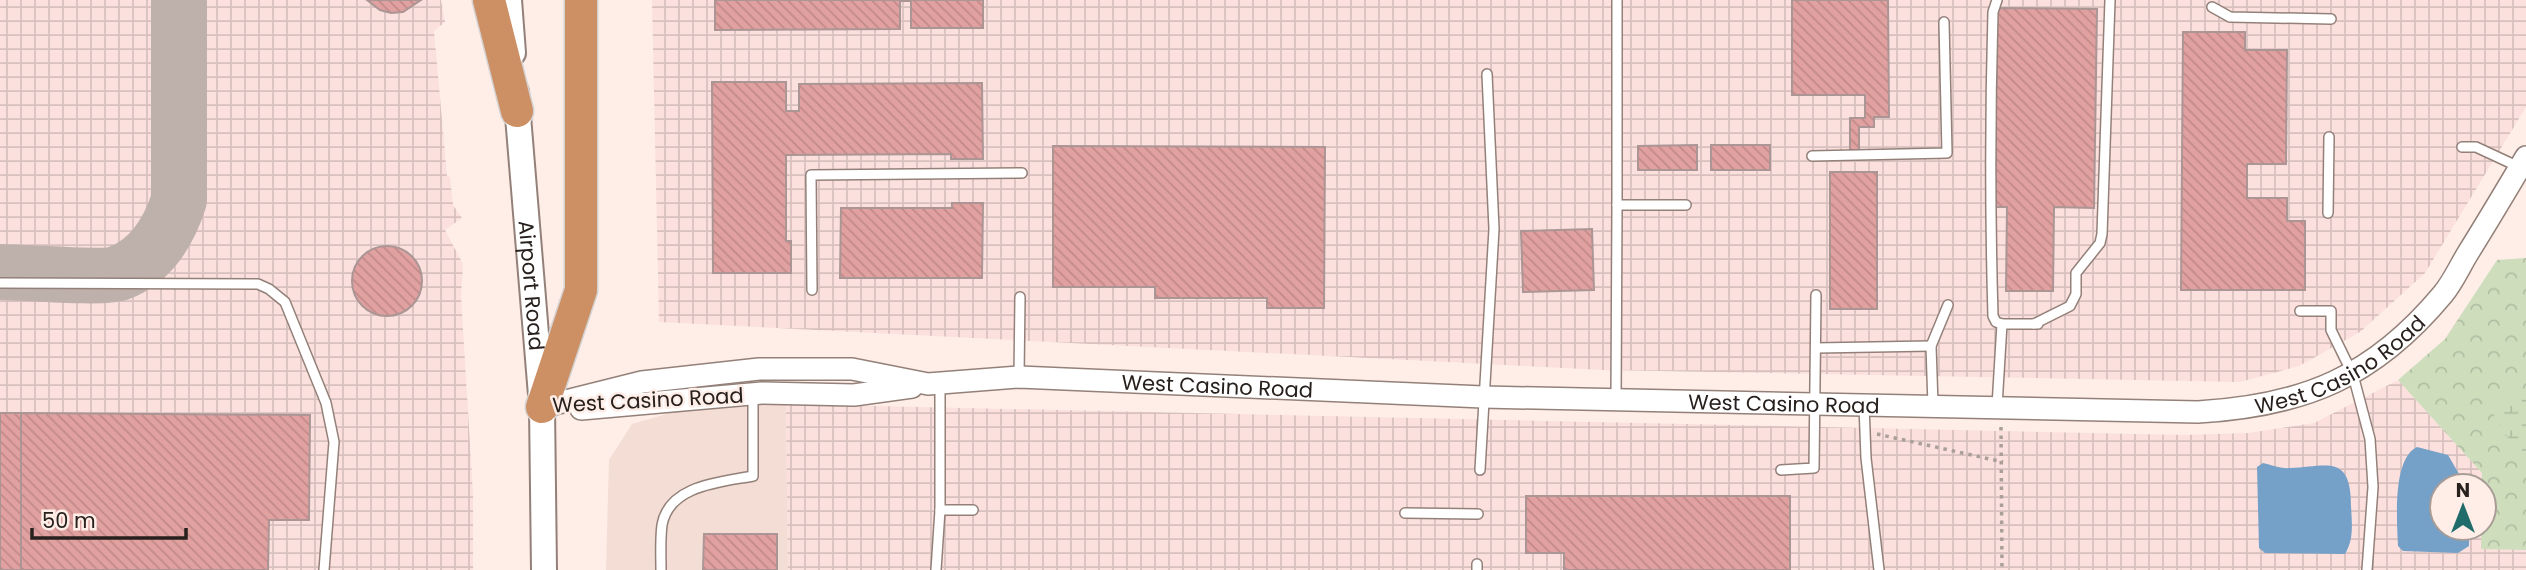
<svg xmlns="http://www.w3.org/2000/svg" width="2526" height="570" viewBox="0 0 2526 570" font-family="Poppins,sans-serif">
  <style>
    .built { fill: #f3ddd4 }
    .industrial { fill: url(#industrial-grid); fill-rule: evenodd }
    .forest { fill: url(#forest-crowns) }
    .wetland { fill: url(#wetland-marsh) }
    .water { fill: #75a0c8 }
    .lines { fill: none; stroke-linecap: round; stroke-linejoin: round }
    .taxiway { stroke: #beb1ac; stroke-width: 56 }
    .building { fill: url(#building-back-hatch); stroke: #ab9695; stroke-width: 2 }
    .service-casing { stroke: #938179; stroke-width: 12 }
    .tertiary-casing { stroke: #938179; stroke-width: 24 }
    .secondary-casing { stroke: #938179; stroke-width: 28 }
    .motorway-casing { stroke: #d4d2d2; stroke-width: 35 }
    .path { stroke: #aa9e98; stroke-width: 3.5; stroke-dasharray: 3.5 5; stroke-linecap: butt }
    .service { stroke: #fff; stroke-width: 9 }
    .tertiary { stroke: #fff; stroke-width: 21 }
    .secondary { stroke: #fff; stroke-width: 24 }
    .motorway { stroke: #cd8f64; stroke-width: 32 }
    .labels { text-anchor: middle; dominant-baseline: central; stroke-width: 5; stroke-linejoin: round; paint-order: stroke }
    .street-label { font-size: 21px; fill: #27201d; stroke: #feeee7 }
  </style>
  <defs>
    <pattern id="industrial-grid" width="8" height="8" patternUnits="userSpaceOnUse" patternTransform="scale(1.75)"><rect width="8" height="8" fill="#fbe0de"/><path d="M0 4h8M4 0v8" fill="none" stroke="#d7c0be"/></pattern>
    <pattern id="forest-crowns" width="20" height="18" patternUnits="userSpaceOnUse" patternTransform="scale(1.75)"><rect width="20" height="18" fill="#cedebd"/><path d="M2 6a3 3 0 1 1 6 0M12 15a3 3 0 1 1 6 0" fill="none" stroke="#b1bea2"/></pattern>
    <pattern id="wetland-marsh" width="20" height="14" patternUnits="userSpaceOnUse" patternTransform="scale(1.75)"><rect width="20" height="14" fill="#cedebd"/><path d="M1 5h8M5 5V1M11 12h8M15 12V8" fill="none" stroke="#b1bea2"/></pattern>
    <pattern id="building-back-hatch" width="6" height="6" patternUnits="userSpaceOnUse" patternTransform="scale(1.75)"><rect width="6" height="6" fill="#e1a1a0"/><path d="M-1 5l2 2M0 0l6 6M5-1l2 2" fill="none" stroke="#c18a89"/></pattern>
  </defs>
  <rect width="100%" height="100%" fill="#feeee7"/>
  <path class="built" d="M786,404l2,166h-182l3,-110 23,-36 62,-18z"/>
  <g class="industrial">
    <path d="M0,0h441l4,22 -11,9 13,145 3,1 3,28 9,13 -17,12 18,34 -2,32 12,199v75h-473z"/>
    <path d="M652,0h1874v107l-101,166 -65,59 -61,34 -59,16 -637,-12 -944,-48z"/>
    <path d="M2398,380l128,141v49h-1738l-2,-166 1396,31 66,-2 66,-10zM2442,486h42v42h-42z"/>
  </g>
  <path class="forest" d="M2526,258v292l-45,-1 1,-76 -84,-93 47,-41 52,-79z"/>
  <path class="wetland" d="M2526,390v64l-13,-8 -23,-38z"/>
  <g class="water">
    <path d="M2417,447l31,8 18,31h-24v42h27v18l-11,7 -55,-2 -5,-5c-1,-25 -6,-87 19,-99z"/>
    <path d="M2263,463c9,2 18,6 27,5 38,-2 61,-14 61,38 1,18 3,33 -6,48l-80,-1 -6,-5 -2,-81z"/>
  </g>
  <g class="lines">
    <path class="taxiway" d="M0,272c21,0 105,7 119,1 32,-12 50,-42 60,-73v-200"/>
  </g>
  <g class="building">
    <path d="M367,0h54l-18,12 -12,1 -11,-3z"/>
    <path d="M715,0h268v28h-72v-27h-11v28l-185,1z"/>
    <path d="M1792,0h96l1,117h-15v10h-15v25h-9v-34h15v-23h-73z"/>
    <path d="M1997,8l100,1 -3,199 -40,-1 -1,84h-47l1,-84h-12z"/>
    <path d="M2183,32h62v18h42l-1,114h-39v34h40v23h18v69h-124z"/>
    <path d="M712,82h74v29h13v-27l183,-1 1,76h-32v-5l-165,1v86h5v32h-78z"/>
    <path d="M1697,145v25h-59v-24z"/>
    <rect x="1711" y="145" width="59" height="25"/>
    <path d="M1053,146l272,1 -1,161h-57v-10h-112v-11h-102z"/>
    <rect x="1830" y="172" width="47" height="137"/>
    <path d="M952,203h31l-1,75h-142l1,-70h111z"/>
    <path d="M1592,229l2,61 -71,2 -2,-61z"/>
    <circle cx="387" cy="281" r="35"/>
    <rect x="0" y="413" width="21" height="157"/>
    <path d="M21,413l289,2 -1,105h-40l-1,50h-247z"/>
    <path d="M1526,496h264v74h-226v-17h-38z"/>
    <path d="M704,534h73v36h-74z"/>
  </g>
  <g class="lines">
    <g class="service-casing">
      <g id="service">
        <path d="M1617,0v205"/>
        <path d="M1997,0l-4,12c-3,102 -3,203 0,304l3,6 6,2"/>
        <path d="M2212,7l18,10 101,2"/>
        <path d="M2462,147h14l43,20"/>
        <path d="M1812,156l135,-3 -3,-131"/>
        <path d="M2328,213l1,-76"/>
        <path d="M0,283l258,1 11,5 16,13 41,101 8,39 -10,128"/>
        <path d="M812,290l-1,-115 211,-2"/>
        <path d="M2300,311h31v19l22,45 17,64 3,48 -6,83"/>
        <path d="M2034,324l36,-18 6,-12v-21l24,-30 2,-9 8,-234"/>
        <path d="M1816,348l115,-2"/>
        <path d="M1019,376l1,-79"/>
        <path d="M940,385v125h33"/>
        <path d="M1616,400l1,-195h69"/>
        <path d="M1864,405l2,53 13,112"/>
        <path d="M1933,405l-2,-59 17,-41"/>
        <path d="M1997,406l5,-82h36"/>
        <path d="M1480,470l14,-241 -7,-155"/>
        <path d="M1781,470l33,-2 2,-173"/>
        <path d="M1405,513l73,1"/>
        <path d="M1477,564v6"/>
        <path d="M661,570c0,-14 -1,-30 1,-45 7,-40 59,-43 91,-49v-81"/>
        <path d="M936,570l4,-60"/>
      </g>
    </g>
    <g class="tertiary-casing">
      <g id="tertiary">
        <path id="s1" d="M542,407l100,-25 117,-13h93l76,15 91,-7 464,20 715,15c106,-6 176,-35 245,-118 10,-12 17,-28 25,-41 20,-32 39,-64 58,-96"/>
        <path d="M581,409l181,-16 92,2 58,-8"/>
      </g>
    </g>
    <g class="secondary-casing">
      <g id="secondary">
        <path d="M509,0l4,53"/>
        <path id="s2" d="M516,92l26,315 2,163"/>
      </g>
    </g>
    <g class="motorway-casing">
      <g id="motorway">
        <path d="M489,0l28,111"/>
        <path d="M542,407l39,-117v-290"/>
      </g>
    </g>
    <g class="path">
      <path d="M2001,427l1,143"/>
      <path d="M1877,434l126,28"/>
    </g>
    <use href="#service" class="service"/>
    <use href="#tertiary" class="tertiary"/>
    <use href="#secondary" class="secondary"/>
    <use href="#motorway" class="motorway"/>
  </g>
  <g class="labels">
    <g class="street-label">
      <text stroke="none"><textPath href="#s2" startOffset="194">Airport Road</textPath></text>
      <text stroke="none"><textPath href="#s1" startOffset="1815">West Casino Road</textPath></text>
      <text stroke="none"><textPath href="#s1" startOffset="681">West Casino Road</textPath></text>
      <text transform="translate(648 400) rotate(-3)">West Casino Road</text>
      <text stroke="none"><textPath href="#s1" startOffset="1248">West Casino Road</textPath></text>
    </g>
  </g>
  <g transform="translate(2463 507)"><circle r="33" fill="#feeee7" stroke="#a89c96" stroke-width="2"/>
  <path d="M0-5L12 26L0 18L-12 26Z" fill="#206c6a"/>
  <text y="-10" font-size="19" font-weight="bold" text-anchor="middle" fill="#27201d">N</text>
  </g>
  <path d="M32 528v10h154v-10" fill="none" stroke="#27201d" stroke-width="3.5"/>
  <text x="42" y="528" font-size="21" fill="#27201d" stroke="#feeee7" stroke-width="5" paint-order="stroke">50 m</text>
</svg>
